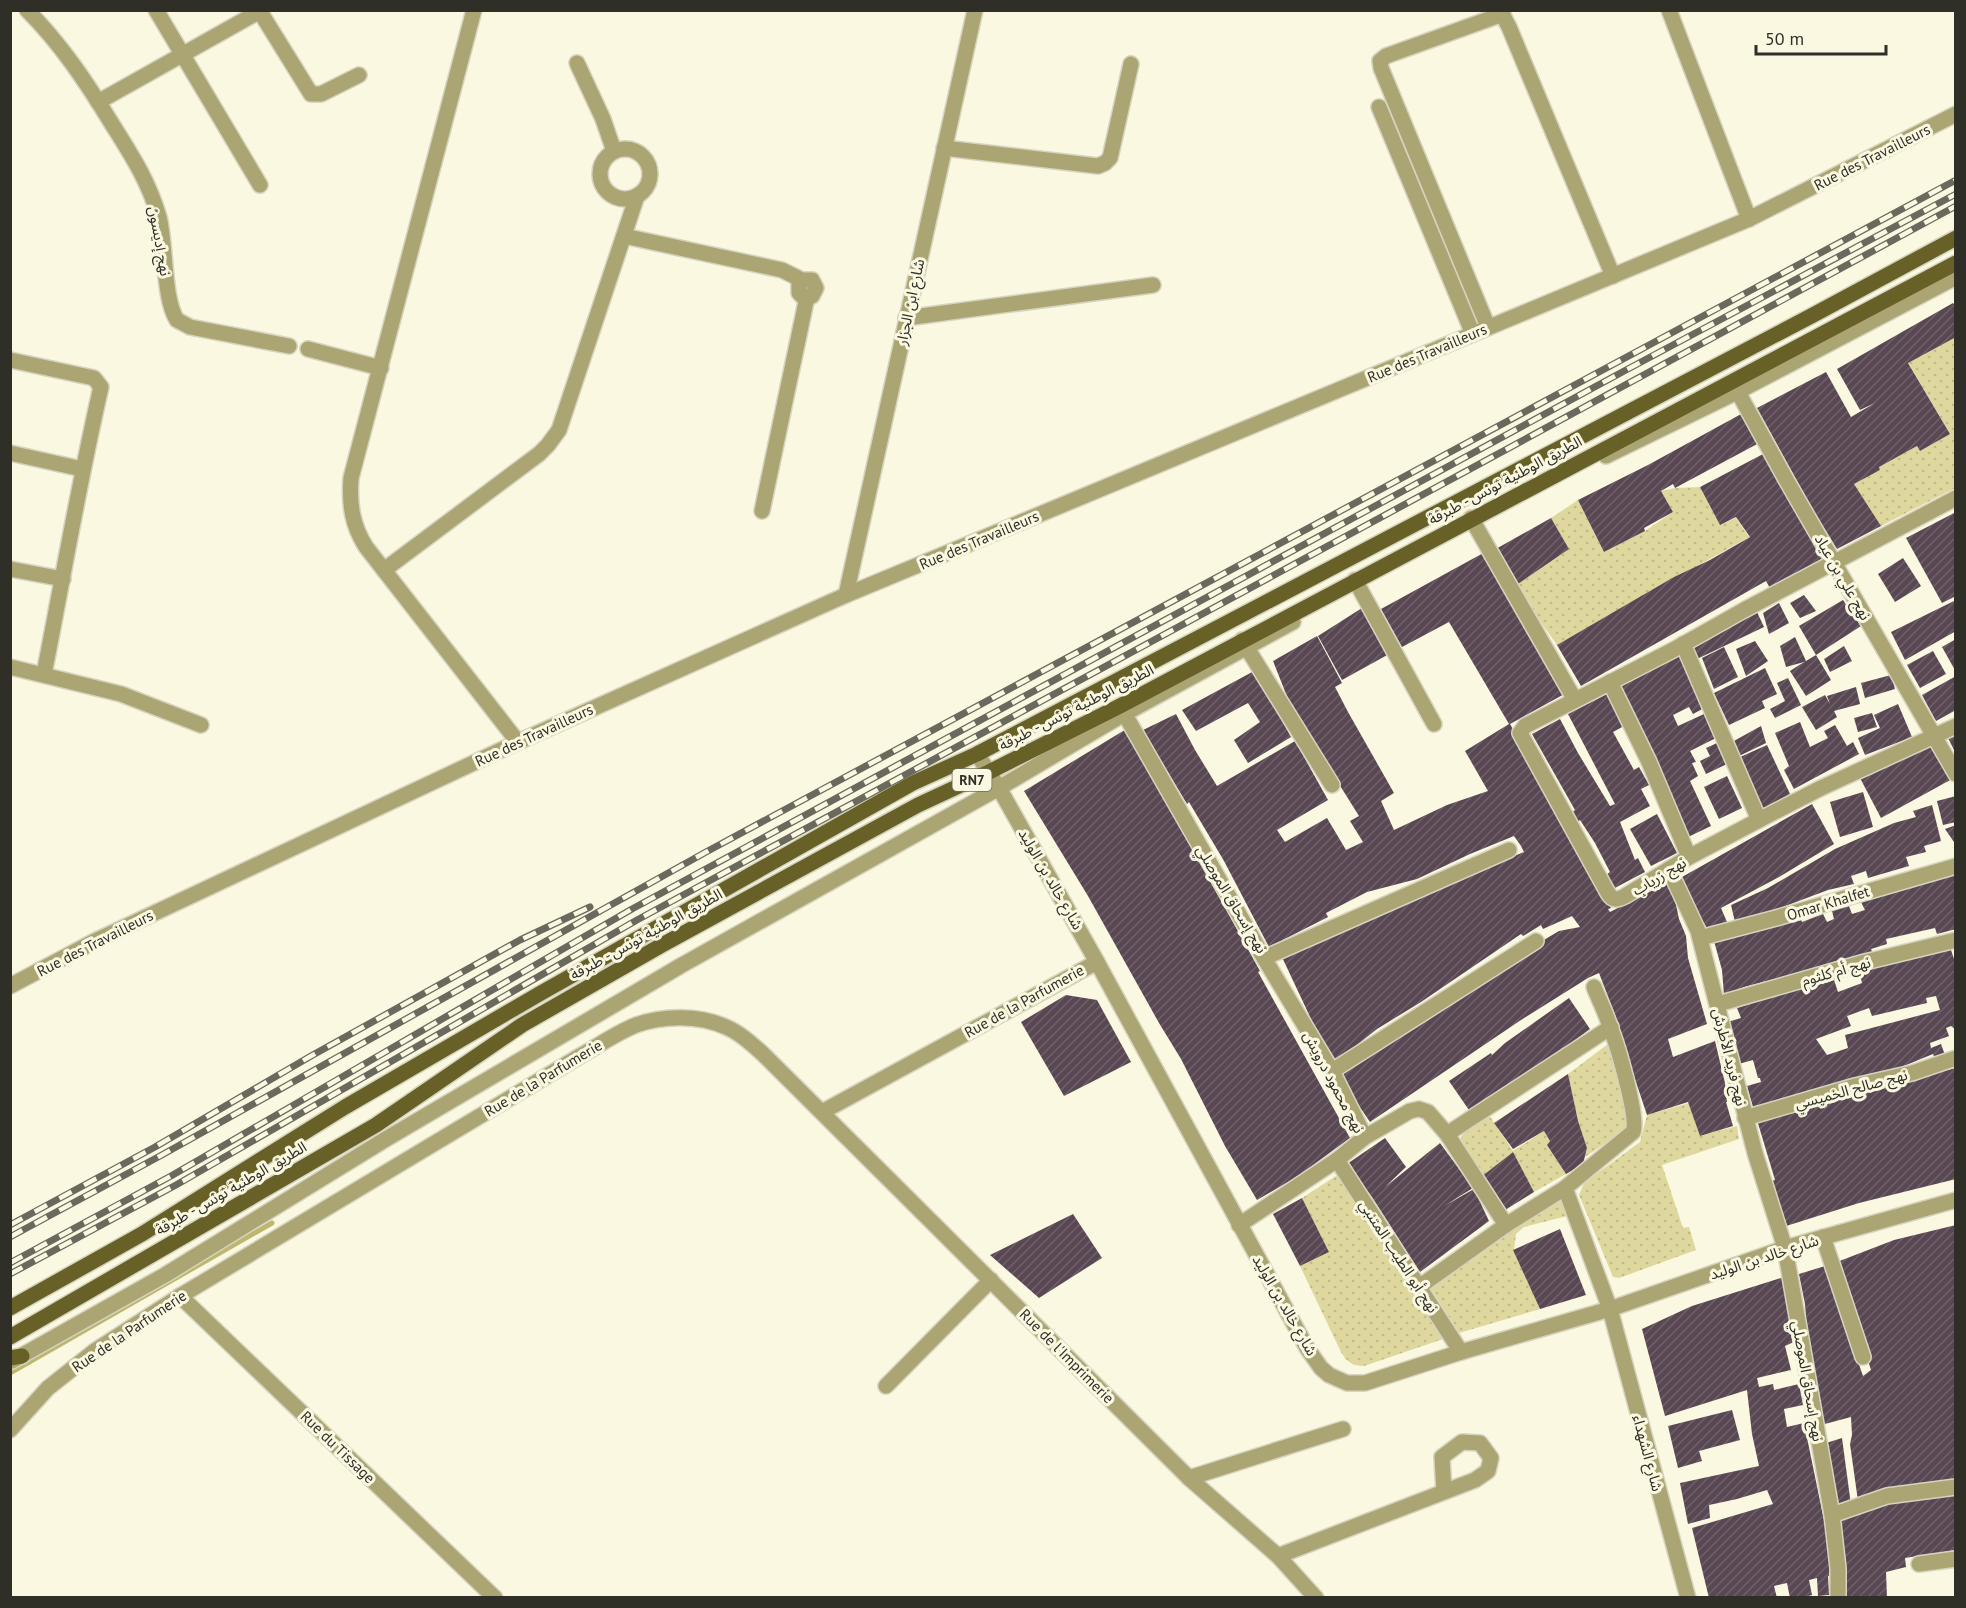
<svg xmlns="http://www.w3.org/2000/svg" width="1966" height="1608" viewBox="0 0 1966 1608" font-family="'PT Sans','Noto Sans Arabic',sans-serif">
  <style>
    .grass { fill: url(#grass-dots) }
    .lines { fill: none; stroke-linecap: round; stroke-linejoin: round }
    .stream { stroke: #beb56e; stroke-width: 5 }
    .building { fill: url(#building-hatch); fill-rule: evenodd }
    .minor-casing { stroke: #d6d4c0; stroke-width: 18 }
    .major-casing { stroke: #d6d4c0; stroke-width: 18 }
    .minor { stroke: #aba573; stroke-width: 15 }
    .major { stroke: #676027; stroke-width: 15 }
    .rail-casing { stroke: #6b695d; stroke-width: 7 }
    .rail { stroke: #faf8e1; stroke-width: 4.5; stroke-dasharray: 14; stroke-linecap: butt }
    .labels { text-anchor: middle; dominant-baseline: central; stroke-width: 6; stroke-linejoin: round; paint-order: stroke }
    .shield { fill: #faf8e1; stroke: #6d6b5f; stroke-width: 1.5 }
    .shield-label { font-size: 14px; font-weight: bold; fill: #302f27 }
    .street-label { font-size: 15px; fill: #302f27; stroke: #faf8e1 }
  </style>
  <defs>
    <pattern id="grass-dots" width="8" height="8" patternUnits="userSpaceOnUse" patternTransform="scale(1.5)"><rect width="8" height="8" fill="#dfd89e"/><path d="M2 2h.1M6 6h.1" fill="none" stroke="#c0ba88" stroke-width="1.8" stroke-linecap="round"/></pattern>
    <pattern id="building-hatch" width="6" height="6" patternUnits="userSpaceOnUse" patternTransform="scale(1.5)"><rect width="6" height="6" fill="#594854"/><path d="M-1 1l2-2M0 6l6-6M5 7l2-2" fill="none" stroke="#6e6069"/></pattern>
  </defs>
  <rect width="100%" height="100%" fill="#faf8e1"/>
  <g class="grass">
    <path d="M1955,337v151l-74,38 -27,-42 26,-14 -1,-3 38,-21 3,5 30,-17 -42,-72z"/>
    <path d="M1700,487l20,38 16,-7 13,19 -192,108 -42,-59 54,-37 -18,-31 27,-18 26,52 41,-21 28,-19 -12,-21 14,-3z"/>
    <path d="M1608,1044l17,48 2,37 -42,28 2,-9 -10,-28 -9,-46z"/>
    <path d="M1689,1103l11,33 37,-10 2,13 -77,26 21,63 6,-1 7,23 -77,28 -6,-1 -34,-82 5,-12 56,-41 7,-27z"/>
    <path d="M1489,1115l24,36 31,-20 6,10 -3,4 19,29 -32,18 -21,-40 -32,25 -21,-36 4,-11z"/>
    <path d="M1342,1172l104,166 -82,28c-12,0 -17,-4 -23,-14l-41,-86 29,-14 -27,-54z"/>
    <path d="M1559,1200l6,6 2,10 -43,11 -8,7 -2,16 26,59 -81,24 -30,-47 123,-84z"/>
  </g>
  <g class="lines">
    <path class="stream" d="M10,1373l262,-150"/>
  </g>
  <g class="building">
    <path d="M1953,303l3,4v30l-48,26 42,71 -30,17 -3,-5 -38,21 1,3 -26,14 27,42 -44,23 -25,-41 -55,-100 69,-36 25,45 24,-14 -15,7 -23,-41z"/>
    <path d="M1743,413l16,30 -84,45 -2,-4 -12,7 12,21 -29,16 1,3 -41,21 -26,-52 70,-35z"/>
    <path d="M1765,453l61,103 -55,34 -5,-9 -185,105 -24,-41 117,-68 36,-17 40,-23 -14,-20 -16,8 -20,-38z"/>
    <path d="M1956,512v51l-2,1 2,3v29l-14,7 -36,-65z"/>
    <path d="M1551,518l18,31 -54,37 -21,-36z"/>
    <path d="M1487,551l81,141 -58,32 101,184 -3,1 2,3 61,-31 8,38 7,17 2,22 19,66 -39,15 5,18 42,-16 10,42 2,19h-1l7,24 -33,10 -12,-34 -41,13 -24,-72 -4,-18 -20,-52 -11,5 -67,42 -151,102 -32,-47 97,-61 85,-60 39,-23 21,-4 -8,-11 -29,13 -2,-4 -18,11 -2,-2 -100,68 -44,27 -43,34 -14,-25 -39,-83 94,-43 149,-60 -3,-6 -7,-10 -44,18 -53,25 -50,13 -41,21 2,4 -59,30 -45,-86 -35,-59 -2,2 -44,-74 33,-16 19,36 22,36 78,-45 33,59 -51,30 8,12 42,-24 19,32 17,-8 -13,-21 9,-5 -67,-107 -19,-48 44,-25 25,47 -7,4 13,25 46,81 -13,8 13,29 53,-25 41,-14 -23,-40 44,-27 -60,-102 -47,25 -21,-38z"/>
    <path d="M1903,558l18,28 -26,16 -17,-28z"/>
    <path d="M1804,595l12,16 -16,7 -10,-15z"/>
    <path d="M1843,600l18,26 -45,29 -17,-29z"/>
    <path d="M1956,600v31l-51,29 -14,-28z"/>
    <path d="M1779,603l10,20 -20,11 -6,-21z"/>
    <path d="M1362,608l27,46 -47,26 -24,-44z"/>
    <path d="M1757,612l7,15 -69,33 -7,-14z"/>
    <path d="M1795,637l11,24 10,-6 15,25 -25,16 -16,-25 14,-9 -18,5 -6,-21z"/>
    <path d="M1956,639v33l-14,-25z"/>
    <path d="M1755,641l13,20 -22,15 -10,-27z"/>
    <path d="M1844,646l8,15 -22,11 -6,-13z"/>
    <path d="M1724,647l14,30 -24,12 -12,-31z"/>
    <path d="M1933,651l13,23 -26,14 -13,-23z"/>
    <path d="M1680,653l26,54 -13,7 -4,-7 -16,8 5,11 26,-12 12,24 -26,13 6,11 -4,1 6,13 -8,5 21,45 -25,12 -70,-152z"/>
    <path d="M1765,668l12,26 -15,7 3,7 -36,17 -15,-32z"/>
    <path d="M1254,671l37,66 -43,26 -14,-23 26,-18 -12,-19 -52,28 -14,-21z"/>
    <path d="M1891,675l4,14 -30,9 -4,-15z"/>
    <path d="M1956,676v34l-20,11 -14,-26z"/>
    <path d="M1788,678l13,27 -26,13 -5,-9 15,-8 -8,-18z"/>
    <path d="M1856,687l4,17 -26,7 3,6 -21,13 -14,-23 23,-12 5,9 -3,-8z"/>
    <path d="M1607,694l17,32 -11,6 21,38 5,-3 10,18 -8,4 9,17 -30,16 15,38 3,-2 7,14 -32,17 -7,-14 4,-3 -15,-29 -15,-23 -4,3 -5,-10 4,-3 -43,-76 28,-15 18,34 32,53 5,-2 -47,-90z"/>
    <path d="M1898,704l14,33 -47,18 -7,-17 22,-10 -6,-13z"/>
    <path d="M1872,713l5,14 -19,5 -4,-14z"/>
    <path d="M1800,722l10,25 18,-9 -4,-7 11,-6 12,21 6,-4 6,12 -65,35 -10,-19 5,-4 -14,-33z"/>
    <path d="M1761,726l5,17 -29,14 -5,-15z"/>
    <path d="M1128,728l51,97 81,146 -2,1 92,166 -52,38 -41,24 -32,-54 -44,-87 -22,-36 -71,-127 -64,-105z"/>
    <path d="M1956,729v25l-10,-20z"/>
    <path d="M1931,741l21,38 -71,39 -21,-40z"/>
    <path d="M1717,743l10,21 -21,10 -6,-13 10,-5 -4,-8z"/>
    <path d="M1767,745l24,51 -30,14 -23,-52z"/>
    <path d="M1727,776l15,32 -23,11 -15,-32z"/>
    <path d="M1863,792l10,35 -33,10 -10,-35z"/>
    <path d="M1956,796v26l-13,3 -6,-24z"/>
    <path d="M1812,804l22,40 -55,33 -58,31 6,14 -20,6 -16,-24 -9,-27z"/>
    <path d="M1932,805l9,36 -17,5 2,6 -20,5 3,9 -41,12 -2,-7 -15,5 3,8 -26,6 -51,19 -42,13 -4,-17 37,-17 67,-39 59,-26 22,-6 -3,-6z"/>
    <path d="M1657,814l20,39 -26,13 -21,-37z"/>
    <path d="M1956,825v20l-11,-16z"/>
    <path d="M1956,872v57l-19,5 -2,-6 -49,11 1,5 -16,5 2,5 -30,10 -2,-5 -18,7 -79,21 -20,8 -2,-25 -8,-29 60,-15 26,-9 2,5 21,-8 4,8 7,-3 -3,-12 16,-6 5,13 13,-4 -5,-10z"/>
    <path d="M1950,947l6,18v65l-5,-4 -5,2 3,8 -19,7 1,5 10,-4 4,11 -10,4 -2,-5 -39,16 -141,37 -6,-21 14,-4 -1,-4h-2l-5,-18 -18,5 -11,-42 17,-5 -4,-10 96,-31 5,15 24,-9 -3,-13zM1936,996l4,14 -95,25 3,13 -21,7 -11,-16 35,-13 -4,-10 22,-8 3,8 55,-13 -1,-5z"/>
    <path d="M1066,995l31,5 34,62 -67,34 -43,-74z"/>
    <path d="M1569,998l21,31 -45,33 -74,51 -22,-32 42,-28 1,2 13,-12z"/>
    <path d="M1956,1068v111l-97,24 -76,24 -15,-45 7,-2 -18,-60 97,-26v2l54,-17z"/>
    <path d="M1568,1074l10,47 9,27 -4,16 -17,10 -19,-29 3,-4 -6,-10 -31,18 -19,-26z"/>
    <path d="M1385,1138l21,29 -21,20 55,-44 33,45 -29,18 30,-17 15,32 -69,51 -48,-75 -25,-33z"/>
    <path d="M1513,1152l21,40 -29,18 -24,-33z"/>
    <path d="M1302,1198l27,54 -29,14 -27,-52z"/>
    <path d="M1073,1214l29,44 -63,40 -49,-43z"/>
    <path d="M1956,1225v259l-98,17 -8,-57 2,-9 -1,-18 -30,8 -14,-93 -2,-28 -6,-30 26,-8 38,110 8,-6 -34,-108 57,-22z"/>
    <path d="M1560,1229l26,66 -46,14 -27,-59z"/>
    <path d="M1784,1277l5,36 7,28 -11,5 6,24 -34,8 2,9 14,-3 1,6 25,-6 4,21 -19,4 3,18 17,-4 31,151 -7,2 1,19 -11,1 -1,-18 -8,2 3,15 -12,3h-10l-3,-15 -13,3 3,12h-68l-17,-70 81,-24 -6,-14 -30,9 -28,6 1,13 -22,6 -8,-41 79,-17 -7,-32 -5,-44 -82,26 -23,-87 50,-23z"/>
    <path d="M1732,1410l8,30 -41,11 3,10 -24,7 -10,-42z"/>
    <path d="M1842,1438l9,67 -16,4 -12,-65z"/>
    <path d="M1956,1494v56l-51,8 1,9 -20,5 1,26h-41l-6,-56 1,-21 38,-16z"/>
  </g>
  <g class="lines">
    <g class="minor-casing">
      <g id="minor">
        <path d="M27,10c34,34 60,73 85,114 20,32 36,56 47,93 7,27 4,82 18,103l13,7 99,19"/>
        <path d="M156,10l104,175"/>
        <path d="M259,10l52,84h10l38,-19"/>
        <path d="M474,10l-123,468c-2,26 1,47 15,69l152,195"/>
        <path d="M1500,10l9,17 104,249"/>
        <path d="M1669,10l80,209"/>
        <path d="M577,63l26,56 11,32"/>
        <path d="M98,102l162,-91"/>
        <path d="M1379,107l94,227"/>
        <path d="M944,148l154,18 7,-3 5,-5 21,-94"/>
        <circle cx="625" cy="174" r="25"/>
        <path d="M624,236l158,34 20,10h10l4,8 -4,8h-10l-3,-3v-9l3,-4"/>
        <path d="M906,318l247,-33"/>
        <path d="M1488,327l-107,-259 -1,-7 6,-5 117,-42"/>
        <path d="M308,349l73,19"/>
        <path d="M10,360l84,18 7,9c-22,95 -38,191 -57,287"/>
        <path d="M1733,383l55,100 168,291"/>
        <path d="M10,453l72,16"/>
        <path d="M1606,456l131,-64 219,-115"/>
        <path d="M1956,498l-212,112 -71,40 -148,76 -5,7 88,160c5,8 9,7 17,3l64,-39 70,-37 62,-32 135,-62"/>
        <path d="M762,511l45,-214"/>
        <path d="M1471,518l104,182"/>
        <path d="M10,569l53,10"/>
        <path d="M384,570l155,-116 9,-9 11,-15 78,-234"/>
        <path d="M1355,580l79,144"/>
        <path d="M846,595l129,-585"/>
        <path d="M1242,640l90,145"/>
        <path d="M1683,644l76,176"/>
        <path d="M10,667l111,27 80,31"/>
        <path d="M1610,682l39,80 40,95"/>
        <path d="M1120,706l144,252 245,-108"/>
        <path d="M977,754l22,34 98,174 210,386 14,20 8,7 18,8h18l96,-31 149,-43 175,-61 171,-48"/>
        <path d="M1669,869l29,62 57,222 30,95 47,267"/>
        <path d="M1700,938l76,-20 180,-52"/>
        <path d="M1264,958l68,113 33,66"/>
        <path d="M10,986l85,-45 423,-199 328,-147 903,-376 207,-105"/>
        <path d="M1718,1004l147,-42 91,-22"/>
        <path d="M1332,1071l204,-130"/>
        <path d="M822,1112l275,-150"/>
        <path d="M1745,1118l110,-32 57,-13 44,-15"/>
        <path d="M1337,1160l124,192"/>
        <path d="M1565,1188l45,121 78,289"/>
        <path d="M1239,1225l98,-65 28,-23 45,-26 9,-2 9,3 19,22"/>
        <path d="M1506,1225l-59,-91 164,-107"/>
        <path d="M1823,1237l40,120"/>
        <path d="M1419,1287l87,-62 59,-37 68,-56c6,-14 -16,-88 -23,-105 -4,-14 -11,-27 -16,-40"/>
        <path d="M180,1296l315,302"/>
        <path d="M12,1361l153,-86 221,-136 296,-174 317,-177 125,-74 169,-92"/>
        <path d="M886,1386l105,-106"/>
        <path d="M10,1430l38,-42 48,-38 84,-54 400,-240c18,-10 36,-23 56,-31 28,-10 63,-10 90,2 14,6 26,17 37,27l426,424 89,78 38,42"/>
        <path d="M1189,1478l154,-49"/>
        <path d="M1278,1556l197,-76 13,-9 3,-13 -11,-15 -18,-1 -20,15 2,35"/>
        <path d="M1919,1564l37,-5"/>
        <path d="M1838,1598v-30l-6,-53 55,-19 69,-9"/>
      </g>
    </g>
    <g class="major-casing">
      <g id="major">
        <path d="M10,1308l132,-74 203,-127 196,-114 372,-210 64,-29 838,-440 141,-76"/>
        <path d="M10,1337l366,-212 146,-100 140,-80 256,-140 71,-33 131,-66 836,-443"/>
        <path d="M10,1358l12,-2"/>
      </g>
    </g>
    <use href="#minor" class="minor"/>
    <use href="#major" class="major"/>
    <g class="rail-casing">
      <g id="rail">
        <path d="M10,1225l145,-78 156,-91 209,-116 70,-33"/>
        <path d="M10,1237l150,-81 546,-304 1250,-672"/>
        <path d="M10,1263l161,-87 461,-267 994,-539 330,-176"/>
        <path d="M10,1274l166,-89 461,-265 1319,-714"/>
      </g>
    </g>
    <use href="#rail" class="rail"/>
  </g>
  <g class="labels">
    <rect class="shield" x="952.5" y="769" width="39" height="22" rx="4.5"/>
    <g class="shield-label">
      <text x="972" y="780">RN7</text>
    </g>
    <g class="street-label">
      <text transform="translate(1872 157) rotate(-27)">Rue des Travailleurs</text>
      <text transform="translate(160 241) rotate(80)">نهج إديسون</text>
      <text transform="translate(910 302) rotate(-78)">شارع ابن الجزار</text>
      <text transform="translate(1427 353) rotate(-23)">Rue des Travailleurs</text>
      <text transform="translate(1505 480) rotate(-28)">الطريق الوطنية تونس - طبرقة</text>
      <text transform="translate(979 540) rotate(-23)">Rue des Travailleurs</text>
      <text transform="translate(1843 577) rotate(60)">نهج علي بن عياد</text>
      <text transform="translate(1076 707) rotate(-27)">الطريق الوطنية تونس - طبرقة</text>
      <text transform="translate(534 735) rotate(-25)">Rue des Travailleurs</text>
      <text transform="translate(1659 876) rotate(-31)">نهج زرياب</text>
      <text transform="translate(1051 879) rotate(60)">شارع خالد بن الوليد</text>
      <text transform="translate(1232 899) rotate(59)">نهج إسحاق الموصلي</text>
      <text transform="translate(1828 903) rotate(-17)">Omar Khalfet</text>
      <text transform="translate(646 934) rotate(-29)">الطريق الوطنية تونس - طبرقة</text>
      <text transform="translate(95 943) rotate(-27)">Rue des Travailleurs</text>
      <text transform="translate(1836 971) rotate(-16)">نهج أم كلثوم</text>
      <text transform="translate(1024 1001) rotate(-29)">Rue de la Parfumerie</text>
      <text transform="translate(1730 1057) rotate(76)">نهج فريد الأطرش</text>
      <text transform="translate(543 1078) rotate(-31)">Rue de la Parfumerie</text>
      <text transform="translate(1334 1082) rotate(62)">نهج محمود درويش</text>
      <text transform="translate(1851 1089) rotate(-15)">نهج صالح الخميسي</text>
      <text transform="translate(231 1188) rotate(-30)">الطريق الوطنية تونس - طبرقة</text>
      <text transform="translate(1399 1256) rotate(57)">نهج أبو الطيب المتنبي</text>
      <text transform="translate(1764 1257) rotate(-18)">شارع خالد بن الوليد</text>
      <text transform="translate(1285 1305) rotate(60)">شارع خالد بن الوليد</text>
      <text transform="translate(129 1331) rotate(-34)">Rue de la Parfumerie</text>
      <text transform="translate(1067 1356) rotate(45)">Rue de l'Imprimerie</text>
      <text transform="translate(1808 1381) rotate(80)">نهج إسحاق الموصلي</text>
      <text transform="translate(338 1447) rotate(44)">Rue du Tissage</text>
      <text transform="translate(1648 1453) rotate(75)">شارع الشهداء</text>
    </g>
  </g>
  <rect width="1966" height="1608" fill="none" stroke="#302f27" stroke-width="24"/>
  <path d="M1756 45v9h130v-9" fill="none" stroke="#302f27" stroke-width="3"/>
  <text x="1765" y="45" font-size="18" fill="#302f27" stroke="#faf8e1" stroke-width="4.5" paint-order="stroke">50 m</text>
</svg>
